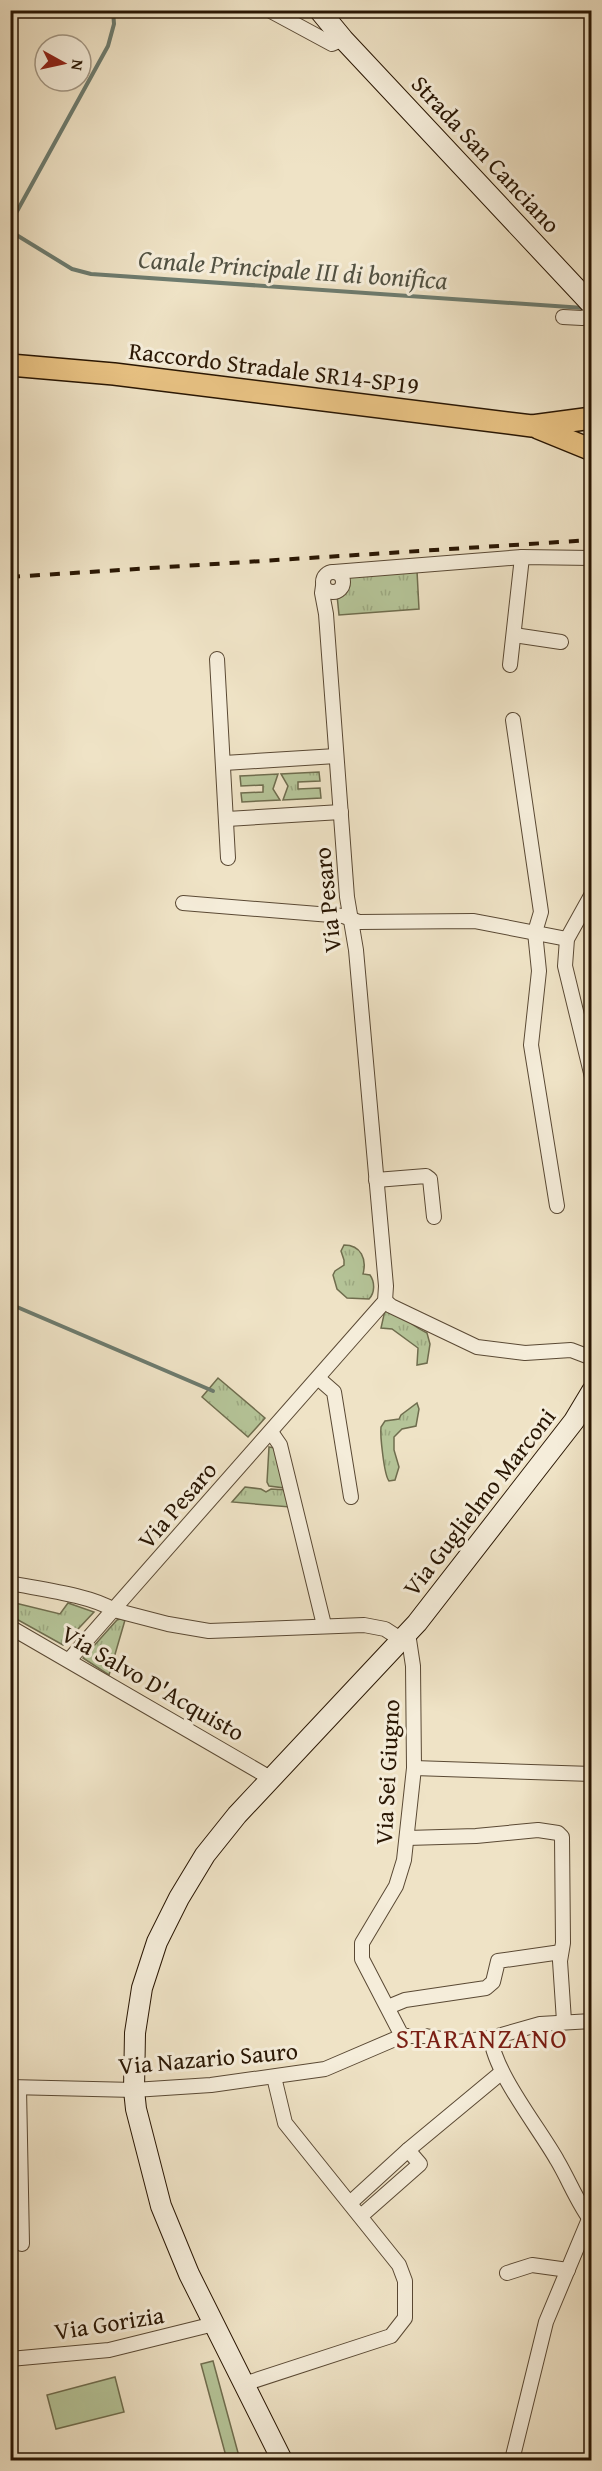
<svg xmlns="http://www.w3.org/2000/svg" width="602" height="2471" viewBox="0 0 602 2471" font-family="'Gentium Book Plus',serif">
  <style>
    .grass { fill: url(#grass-tufts); stroke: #6f6d4e; stroke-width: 1.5 }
    .pitch { fill: #b5c498; stroke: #6f6d4e; stroke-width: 1.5 }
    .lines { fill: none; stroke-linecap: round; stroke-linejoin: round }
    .stream { stroke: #6d7b6e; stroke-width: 4 }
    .street-casing { stroke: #5a4934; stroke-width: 16 }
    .secondary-casing { stroke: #291603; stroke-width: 22 }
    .primary-casing { stroke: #291603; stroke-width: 24 }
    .street { stroke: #f5edda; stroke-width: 14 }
    .secondary { stroke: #f5edda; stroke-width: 20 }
    .primary { stroke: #e8c283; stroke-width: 21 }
    .rail { stroke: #291603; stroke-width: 4; stroke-dasharray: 10 10; stroke-linecap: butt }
    .labels { text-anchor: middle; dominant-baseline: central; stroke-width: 6; stroke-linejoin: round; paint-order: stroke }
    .street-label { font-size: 24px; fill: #291603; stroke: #f5edda }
    .water-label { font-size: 26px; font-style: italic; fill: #515142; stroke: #f5edda }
    .quarter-label { font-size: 27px; letter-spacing: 1.5px; fill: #7a1f14; stroke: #f5edda }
  </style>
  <defs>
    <pattern id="grass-tufts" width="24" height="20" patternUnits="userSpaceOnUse" patternTransform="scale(1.5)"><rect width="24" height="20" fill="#b5c498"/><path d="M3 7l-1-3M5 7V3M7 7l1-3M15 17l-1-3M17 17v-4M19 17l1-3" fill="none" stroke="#9ca881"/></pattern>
  </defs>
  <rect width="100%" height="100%" fill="#efe3c6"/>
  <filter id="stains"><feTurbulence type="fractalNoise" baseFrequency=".00333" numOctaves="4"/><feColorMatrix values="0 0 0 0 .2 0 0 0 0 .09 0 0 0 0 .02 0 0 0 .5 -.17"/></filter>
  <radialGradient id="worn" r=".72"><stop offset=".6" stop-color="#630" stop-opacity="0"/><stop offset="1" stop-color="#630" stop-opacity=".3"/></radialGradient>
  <g class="grass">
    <path d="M417,571l2,38 -80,6 -2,-20 10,-8v-12z"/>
    <path d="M319,772l1,9 -22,1v7l22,-1 1,10 -38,2 5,-14 -7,-12z"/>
    <path d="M278,774l-5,15 7,11 -38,2 -1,-9 22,-1v-7l-22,1 -1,-10z"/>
    <path d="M344,1245c17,0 23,14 19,29l7,1c5,7 5,18 -1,24l-22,-1 -10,-9 -4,-14 2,-4 9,-6v-5l-3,-9z"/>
    <path d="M388,1309c15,7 24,17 39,24l3,11 -3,19 -10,2 1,-17 -26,-19 -11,-1 4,-18z"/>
    <path d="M218,1378l47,40 -17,19 -46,-40z"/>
    <path d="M417,1403l2,6 -3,17 -14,3 -8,8v13l5,17 -4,13 -6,1c-5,-6 -9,-46 -8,-54l4,-6 14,-2 2,-4z"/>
    <path d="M269,1447l6,1 10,40 -16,-2 -2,-4z"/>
    <path d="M245,1487l16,2 5,3 5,-3 16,1 3,17 -58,-5z"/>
    <path d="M11,1602l49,12 8,-11 26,9 -31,33 -52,-29z"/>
    <path d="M120,1619l5,1 -16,55 -26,-17 34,-38z"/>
  </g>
  <g class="pitch">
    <path d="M213,2361l27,99h-13l-26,-96z"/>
    <path d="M115,2377l9,35 -68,17 -9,-34z"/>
  </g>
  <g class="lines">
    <g class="stream">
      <path d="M10,224l98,-178 6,-22 -1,-14"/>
      <path d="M10,231l62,38 19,5 493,34"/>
      <path d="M10,1304l203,87"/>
    </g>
    <g class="street-casing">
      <g id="street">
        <path d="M269,10l63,34 11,-5"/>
        <path d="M563,317l19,1 10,-3"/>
        <circle cx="333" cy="582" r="10"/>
        <path d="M334,572l188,-15 70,1"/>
        <path d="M514,635l47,7"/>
        <path d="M217,659l11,199"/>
        <path d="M510,665l12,-108"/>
        <path d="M513,720l28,192 -6,20 4,39 -8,74 26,161"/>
        <path d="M224,763l112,-7"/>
        <path d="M227,819l114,-7"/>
        <path d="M592,894l-25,45 -2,27 27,111"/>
        <path d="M183,903l160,13 16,6 115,-1 93,18"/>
        <path d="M376,1180l50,-4 4,3 4,38"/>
        <path d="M385,1301l6,5 86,41 48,6 46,-3 21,8"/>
        <path d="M318,1378l16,14 17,105"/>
        <path d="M271,1432l9,13 44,180"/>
        <path d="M10,1583c29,6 80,12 104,27l54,14 41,7 155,-6 21,4 17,11"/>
        <path d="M10,1627l262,152"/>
        <path d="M69,1660l316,-359 1,-15 -30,-336 -9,-53 -21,-283 -4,-21 1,-7"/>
        <path d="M414,1768l178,6"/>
        <path d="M407,1838l69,-2 62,-6 20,3 4,4 1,106 -3,18 4,60"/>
        <path d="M388,2007l17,-7 81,-12 7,-6 5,-21 63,-9"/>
        <path d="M402,2036l-40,-77v-16l34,-57 8,-26 10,-92 -1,-102 -5,-33"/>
        <path d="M491,2038c3,34 48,90 66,122 12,20 21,44 35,62"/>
        <path d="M10,2087l124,3 77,-5 114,-16 77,-33h24l31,6 34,-4 49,-14 52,-3"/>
        <path d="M19,2088l3,156"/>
        <path d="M408,2150l94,-78"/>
        <path d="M350,2203l58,-53 12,14 -59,52"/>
        <path d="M507,2273l25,-8 36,5"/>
        <path d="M10,2359l99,-9 105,-26"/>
        <path d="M244,2384l147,-48 14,-18v-37l-6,-16 -114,-142 -11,-46"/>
        <path d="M512,2460l34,-138 43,-103"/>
      </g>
    </g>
    <g class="secondary-casing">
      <g id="secondary">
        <path d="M319,10l24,29 249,266"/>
        <path d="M282,2460l-93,-186 -28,-68 -25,-97 -2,-19 1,-57 7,-45 15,-46 22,-44 26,-43 32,-40 180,-192 157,-202 18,-30"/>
      </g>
    </g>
    <g class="primary-casing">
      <g id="primary">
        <path d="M10,365l104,9 418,52 60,-8"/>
        <path d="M538,428l54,22"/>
      </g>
    </g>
    <use href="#street" class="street"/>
    <use href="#secondary" class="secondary"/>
    <use href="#primary" class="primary"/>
    <path class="rail" d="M10,577l582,-37"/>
  </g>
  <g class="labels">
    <g class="street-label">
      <text transform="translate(486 154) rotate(47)">Strada San Canciano</text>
      <text transform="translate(274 368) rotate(7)">Raccordo Stradale SR14-SP19</text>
      <text transform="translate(327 900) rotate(-96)">Via Pesaro</text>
      <text transform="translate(479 1502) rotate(-52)">Via Guglielmo Marconi</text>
      <text transform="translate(177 1505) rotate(-49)">Via Pesaro</text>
      <text transform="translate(153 1683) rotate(30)">Via Salvo D'Acquisto</text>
      <text transform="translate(387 1772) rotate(-87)">Via Sei Giugno</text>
      <text transform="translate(208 2058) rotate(-5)">Via Nazario Sauro</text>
      <text transform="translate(109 2323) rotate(-9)">Via Gorizia</text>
    </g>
    <g class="water-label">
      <text transform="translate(293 269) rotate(4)">Canale Principale III di bonifica</text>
    </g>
    <g class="quarter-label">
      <text x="482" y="2038">STARANZANO</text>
    </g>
  </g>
  <rect width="602" height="2471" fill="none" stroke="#efe3c6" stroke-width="36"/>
  <rect x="12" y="12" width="578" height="2447" fill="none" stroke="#291603" stroke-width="3"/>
  <rect x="18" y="18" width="566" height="2435" fill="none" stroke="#291603" stroke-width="1.5"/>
  <g transform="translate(63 63) rotate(98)"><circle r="28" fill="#f5edda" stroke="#a39784" stroke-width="1.5"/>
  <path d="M0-4.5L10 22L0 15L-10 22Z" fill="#8f2418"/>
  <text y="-9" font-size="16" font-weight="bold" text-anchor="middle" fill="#291603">N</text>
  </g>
  <rect width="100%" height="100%" filter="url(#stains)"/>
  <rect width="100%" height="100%" fill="url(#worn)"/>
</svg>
